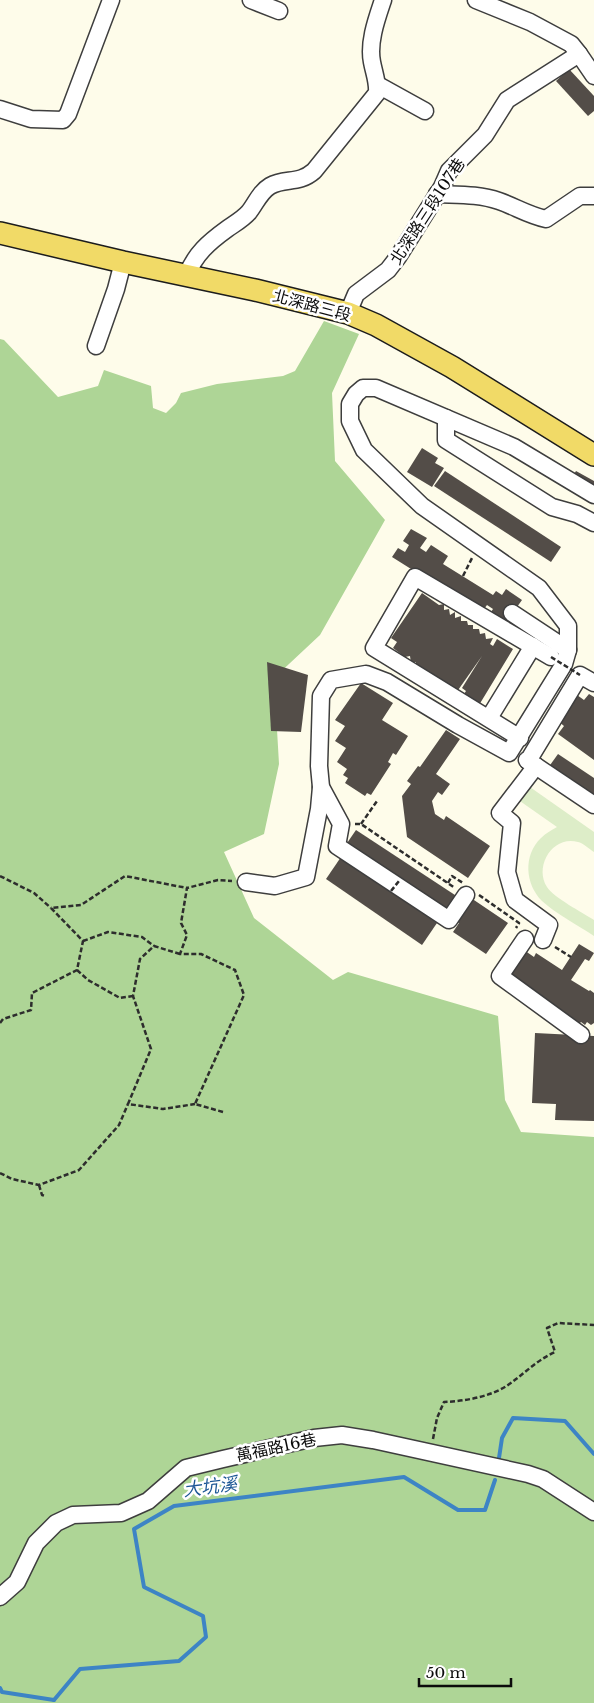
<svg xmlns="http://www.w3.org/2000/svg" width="594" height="1703" viewBox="0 0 594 1703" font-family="'Libre Baskerville','Noto Sans TC',serif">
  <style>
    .forest { fill: #aed596 }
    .pitch { fill: #ddedc8 }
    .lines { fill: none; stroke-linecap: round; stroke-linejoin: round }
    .stream { stroke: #3d84c5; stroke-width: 4 }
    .building { fill: #534d48 }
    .minor-casing { stroke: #3e3e3e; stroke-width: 19 }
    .major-casing { stroke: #1c1c1c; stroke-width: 24 }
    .path { stroke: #2d2d2d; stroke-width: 2.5; stroke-dasharray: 5 2.5; stroke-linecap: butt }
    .minor { stroke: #fff; stroke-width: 16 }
    .major { stroke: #f1da67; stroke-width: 21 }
    .path-bridge { stroke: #2d2d2d; stroke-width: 2.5; stroke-dasharray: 5 2.5; stroke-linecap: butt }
    .labels { text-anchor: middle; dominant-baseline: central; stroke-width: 5; stroke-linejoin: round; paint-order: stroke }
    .street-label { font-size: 16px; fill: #0b0b0b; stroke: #fff }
    .water-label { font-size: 18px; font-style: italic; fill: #1c5795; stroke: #fff }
  </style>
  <rect width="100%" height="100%" fill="#fefcea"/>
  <path class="forest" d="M324,321l35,13 -27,59 3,68 50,59 -65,115 -46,43 5,86 -15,70 -40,18 30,66 79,62 15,-8 150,44 7,84 16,32 73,5v566h-594v-1364l4,1 54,57 40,-11 6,-16 47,16 2,22 13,5 10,-10 5,-10 36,-9 66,-8 12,-5z"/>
  <path class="pitch" d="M527,785l67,47v20c-5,-3 -11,-9 -16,-10 -26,-7 -44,25 -31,45 6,10 36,26 47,33v16c-15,-10 -39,-23 -52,-35 -17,-17 -19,-46 -1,-63 5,-5 11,-8 16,-11l-40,-28z"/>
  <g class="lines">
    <g class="stream">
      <path d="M499,1458l3,-20 11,-20 52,3 29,33"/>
      <path d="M0,1688l2,4 52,8"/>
      <path d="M54,1700l26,-31 99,-8 27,-24 -3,-21 -59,-29 -10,-58 40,-23 230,-29 54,33h27l10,-30"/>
    </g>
  </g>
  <g class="building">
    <path d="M569,69l25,27v15l-6,5 -32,-35z"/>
    <path d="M422,448l16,10 -3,5 9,5 -12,19 -25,-15z"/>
    <path d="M445,471l116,76 -10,15 -117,-76z"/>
    <path d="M576,471l18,10v11l-23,-13z"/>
    <path d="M411,529l16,9 -7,10 6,4 5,-7 17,11 -5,8 50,31 3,-4 6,4 4,-6 16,11 -18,25 -15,-10 4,-6 -6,-4 -6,8 -89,-56 6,-9 7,4 4,-7 -6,-4z"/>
    <path d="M422,593l17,12 5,-1v6l5,-1 1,6 5,-3v6l6,-2v5h6l1,4h5v4h6l1,5 5,-1 1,6 7,-1 -3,6 3,2 4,-7 16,10 -37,61 -16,-10 6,-9 -4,-3 20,-32 -26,37 -8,-5 -1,-5 -8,1 -17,-12 -1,-5h-5v-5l-5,1 -1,-7 -5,1 -12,-9 4,-6 -6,-4z"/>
    <path d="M267,662l41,13 -7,57 -30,-1z"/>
    <path d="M361,683l32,20 -11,17 26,16 -12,19 -3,-2 -5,9 3,2 -20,31 -4,-2 -2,3 -20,-13 3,-5 -5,-3 4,-6 -10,-7 9,-14 -11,-7 10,-15 -10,-6z"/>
    <path d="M589,694l5,3v63l-36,-26 6,-8 -6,-5 19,-26 7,5z"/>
    <path d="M446,730l14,9 -24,35 14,10 -8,11 -4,-3 -6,9 3,13 9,6 2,-4 44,30 -22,32 -61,-41 -5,-41 9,-12 -4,-3 11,-15 2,1z"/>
    <path d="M558,754l36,24v21l-46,-31z"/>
    <path d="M356,830l102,67 -11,16 -102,-67z"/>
    <path d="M341,857l96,66 -15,22 -96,-66z"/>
    <path d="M471,898l37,25 -22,31 -33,-22 6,-9 -4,-2z"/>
    <path d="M579,944l15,9 -5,8 -4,-2 -14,21 18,11 1,-1 4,3v30l-3,2 -4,-3 -2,3 -4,-3 -3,3 -76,-49 19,-28 13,9 2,-4 26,17z"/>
    <path d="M535,1033l59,3v85l-39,-1 1,-16 -24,-1z"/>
  </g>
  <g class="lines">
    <g class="minor-casing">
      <g id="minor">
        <path d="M251,0l28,11"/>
        <path d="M476,0l54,22 41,22 8,10 15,22"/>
        <path d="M378,85l47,26"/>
        <path d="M0,109l31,10 32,1 5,-6 43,-114"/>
        <path d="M437,194c21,1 42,0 62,7 17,6 29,14 47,18l34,-23h14"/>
        <path d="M187,275c8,-21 22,-33 40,-46 7,-5 16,-10 22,-17 7,-9 11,-20 21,-26 15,-9 28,-1 44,-15l63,-78c1,-11 -3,-20 -5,-31 -4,-20 5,-44 11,-62"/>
        <path d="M348,313l8,-19 32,-24 10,-13 44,-70 7,-16 36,-36 22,-35 72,-46"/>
        <path d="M96,346l20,-57 7,-27"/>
        <path d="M446,418v22l106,67 25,7 17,9"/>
        <path d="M512,613l56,37"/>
        <path d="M489,718l44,-72"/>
        <path d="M520,738l-146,-90 41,-71 136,80"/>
        <path d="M527,760l67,45"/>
        <path d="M528,761l52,-86 14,8"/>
        <path d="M536,766l-36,47 12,10 -5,49 8,28 34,25 -6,15"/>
        <path d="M246,882l29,4 31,-9 13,-68 2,-22"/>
        <path d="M466,895l-17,25 -112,-74 4,-22 -20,-37 -2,-21 2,-70 10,-16 35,-6 21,8 71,43 51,28 55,-89 4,-14v-24l-29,-38 -117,-82 -58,-56 -14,-29v-17l6,-10 7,-6h13l138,59 80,48"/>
        <path d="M525,939l-25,37 81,59"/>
        <path d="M0,1597l17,-15 19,-39 20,-20 17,-8 48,-2 27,-12 38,-33 37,-9 91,-21 28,-3 31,5 155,34 15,5 51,33"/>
      </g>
    </g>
    <g class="major-casing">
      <path id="major" d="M0,233l123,29 132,28 93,23 28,12 76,42 142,88"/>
    </g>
    <g class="path">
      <path d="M463,576l9,-18"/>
      <path d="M355,824h6l94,64"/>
      <path d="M361,824l16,-23"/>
      <path d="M0,876l34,17 17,15"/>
      <path d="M448,883l4,-7 11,7"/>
      <path d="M479,895l40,28 -3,5"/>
      <path d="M83,941l25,-9 34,5 12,9"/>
      <path d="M555,947l16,10"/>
      <path d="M180,954l-26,-8 -14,13 -7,37 18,53 -23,55 35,5 32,-5"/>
      <path d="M77,970l11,10 32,18 13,-2"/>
      <path d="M0,1023l3,-4 28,-9 1,-17 45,-23 6,-29 -32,-33 30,-3 44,-29 62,12"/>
      <path d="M223,1112l-28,-8 49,-109 -9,-25 -34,-16h-21l7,-19 -6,-12 6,-35 31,-8 14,1"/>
      <path d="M0,1173l12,6 27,6 40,-15 40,-45 9,-21"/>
      <path d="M39,1185l3,10 3,1"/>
      <path d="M433,1439l4,-21 7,-16c21,-1 46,-5 64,-17 16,-11 29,-25 47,-33l-8,-24 11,-5 36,2"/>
    </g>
    <use href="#minor" class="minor"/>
    <use href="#major" class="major"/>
    <g class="path-bridge">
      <path d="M551,657l29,18"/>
      <path d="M391,891l8,-10"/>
    </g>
  </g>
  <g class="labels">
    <g class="street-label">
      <text transform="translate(427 211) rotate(-57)">北深路三段107巷</text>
      <text transform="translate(312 305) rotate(15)">北深路三段</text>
      <text transform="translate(276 1447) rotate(-12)">萬福路16巷</text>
    </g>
    <g class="water-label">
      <text transform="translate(210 1487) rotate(-7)">大坑溪</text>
    </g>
  </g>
  <path d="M419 1678v8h92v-8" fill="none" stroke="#0b0b0b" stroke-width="2.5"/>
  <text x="426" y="1678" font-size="15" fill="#0b0b0b" stroke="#ffffff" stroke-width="4" paint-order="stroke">50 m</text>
</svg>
